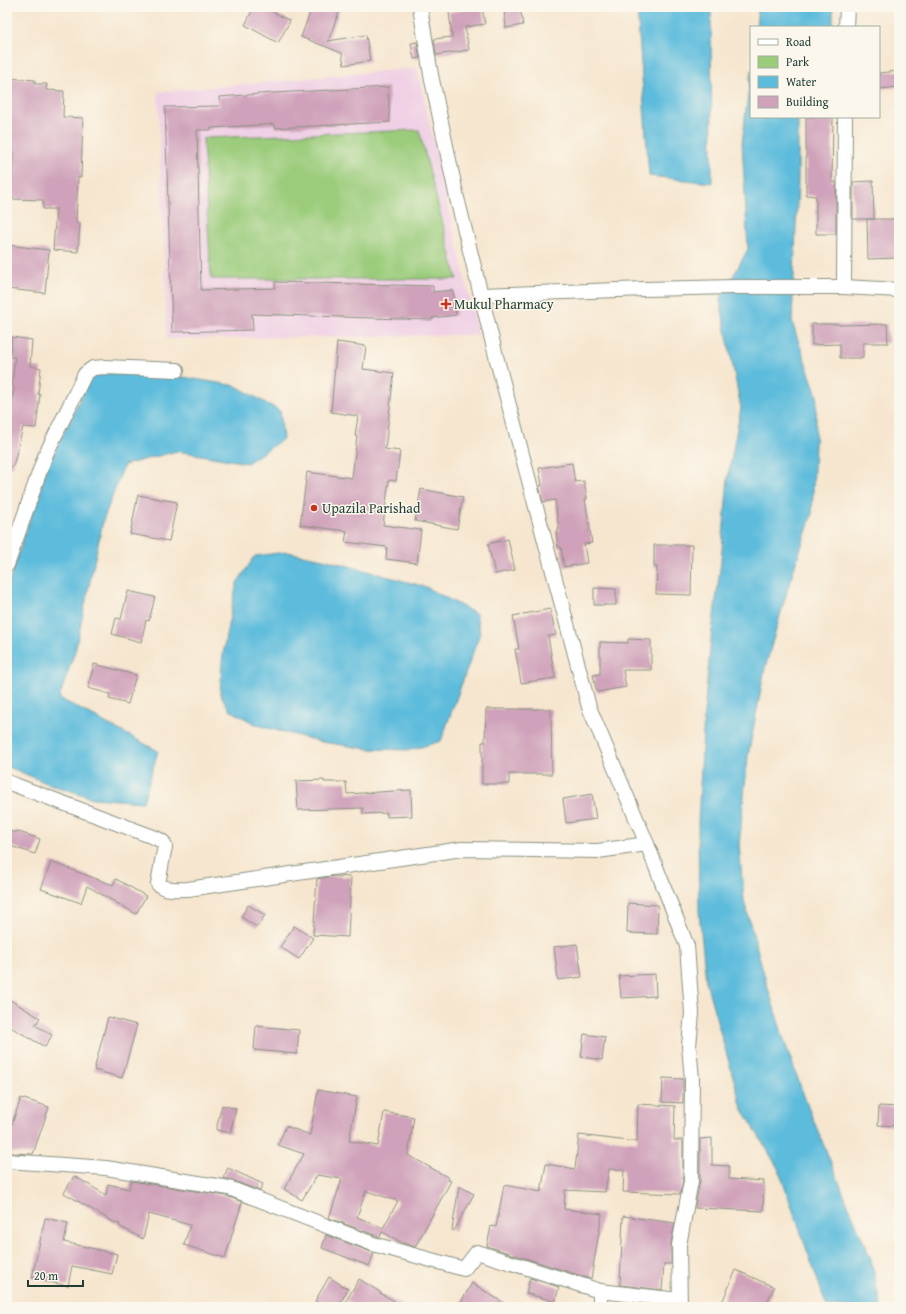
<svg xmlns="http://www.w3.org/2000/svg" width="906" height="1314" viewBox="0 0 906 1314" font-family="'Gentium Book Plus',serif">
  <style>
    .built { fill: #f0d0e5; fill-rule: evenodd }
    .green { fill: #9bcc7b; stroke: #5d8458 }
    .water { fill: #5dbcdc; stroke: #3e7c88 }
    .building { fill: #cfa1ba; fill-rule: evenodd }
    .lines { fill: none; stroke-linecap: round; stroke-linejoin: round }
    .street-casing { stroke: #8a9282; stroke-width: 16 }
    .street { stroke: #fff; stroke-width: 14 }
    .poi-dot { fill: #c8321e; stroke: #fbf7ec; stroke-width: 1.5 }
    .labels { text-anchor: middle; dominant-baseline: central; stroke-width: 3; stroke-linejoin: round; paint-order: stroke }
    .poi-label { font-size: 14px; fill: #1f3d34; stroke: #fbf7ec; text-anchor: start }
  </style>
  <rect width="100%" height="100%" fill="#fbf7ec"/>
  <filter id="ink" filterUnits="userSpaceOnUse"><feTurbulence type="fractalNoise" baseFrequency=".025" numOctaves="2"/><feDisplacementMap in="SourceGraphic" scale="8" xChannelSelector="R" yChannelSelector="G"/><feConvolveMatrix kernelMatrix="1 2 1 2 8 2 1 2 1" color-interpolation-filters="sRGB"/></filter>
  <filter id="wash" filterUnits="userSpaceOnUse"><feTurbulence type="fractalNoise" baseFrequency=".012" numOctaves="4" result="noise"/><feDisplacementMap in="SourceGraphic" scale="16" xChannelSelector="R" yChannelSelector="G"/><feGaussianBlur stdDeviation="0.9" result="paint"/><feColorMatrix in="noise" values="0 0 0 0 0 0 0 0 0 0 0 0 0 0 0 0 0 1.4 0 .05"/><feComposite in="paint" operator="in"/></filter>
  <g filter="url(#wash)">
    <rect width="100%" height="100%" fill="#f6e6cf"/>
    <path class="built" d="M417,68l61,267 -311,4 -9,-247zM388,87l2,35 -115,6 -1,-35zM210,106l1,24h-14l4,160 50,-1 2,41 -81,2 -7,-225zM275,282l158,4 -1,34 -158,-5z"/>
    <path class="green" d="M419,130l38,149h-246l-8,-141z"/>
    <g class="water">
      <path d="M637,7h74l1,176 -63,-7z"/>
      <path d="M758,7h75v20h-77z"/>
      <path d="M751,70v47h47v62l-6,143 25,74 -5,118 -22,67 -25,87 -17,88 -9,89 5,56 23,84 18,58 23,64 63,153 10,47h-54l-49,-139 -36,-60 -36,-126 -7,-71 -1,-88 6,-109 7,-75 10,-78 7,-84 13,-69 -21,-108 28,-51 -6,-106z"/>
      <path d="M113,373l58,2 65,11 44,25 3,28 -36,24 -70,-12 -53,14 -21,56 -28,130 -16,47 99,53 -15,51 -50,-4 -47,-15 -39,-17v-177l38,-117 46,-96z"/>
      <path d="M287,552l36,7 103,28 50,27 4,19 -39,108 -30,9 -42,-1 -47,-7 -65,-17 -27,-15 -10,-16 2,-32 4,-27 11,-52 18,-27z"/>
    </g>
    <g id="blocks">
      <g class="building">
        <path d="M254,7h10l26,14 -12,22 -33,-18z"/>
        <path d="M312,7h29l-13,34 38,-6 4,26 -26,4 -2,-12 -41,-16z"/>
        <path d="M482,7l3,17 -20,3 4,23 -33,5 -2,-16 18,-2 -3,-25z"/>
        <path d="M520,7l3,18 -17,3 -2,-19z"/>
        <path d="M417,42l3,16 -6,1 -3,-16z"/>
        <path d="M899,71v16l-20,2v-16z"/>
        <path d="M7,78l28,2v4h12l-1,6 18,1 -1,26 20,1 -2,59h-3l-2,46 4,1 -2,28 -25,-2 3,-41h-13v-9l-32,-1 2,-47 -6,-1z"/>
        <path d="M388,87l2,35 -115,6v-4l-64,4v2h-14l4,160 74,-2v-6l158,4v6l20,-2 3,25 -24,3v2l-180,-6 1,16 -81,2 -7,-225 55,-1 -1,-9 54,-4z"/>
        <path d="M806,117h27l-1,65h4v52h-20v-38l-10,-1z"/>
        <path d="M873,181l1,38h-21v-37z"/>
        <path d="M867,219h32v39l-31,1z"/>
        <path d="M7,245l42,5 -4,43 -38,-4z"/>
        <path d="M812,324h27v1l48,-1 1,19h-25v15h-23v-14l-28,1z"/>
        <path d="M12,337l20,3 -2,26 11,2 -3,26h2l-4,34 -13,-1 -10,40 -6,-1v-26l7,-53 -2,-1 3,-29h-5z"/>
        <path d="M337,342l29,4 -3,23 31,4 -9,76 15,2 -4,30 -7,-1 -6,45 38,5 -4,33 -31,-4 1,-12 -42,-5 2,-11 -47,-6 7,-53 45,6 5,-42h-2l3,-20 -27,-4z"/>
        <path d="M572,463l3,19 9,-1 3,18h-2l7,44 -8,1 3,19 -23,4 -3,-20h-3l-2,-16 3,-1 -4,-30 -12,2 -4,-16 3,-1 -3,-17z"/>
        <path d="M421,489l42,8 -6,32 -42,-8z"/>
        <path d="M138,495l39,7 -8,39 -39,-7z"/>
        <path d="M508,539l7,31 -20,4 -7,-30z"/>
        <path d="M654,545h38l-1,50 -35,-1 1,-27h-3z"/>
        <path d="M594,588l22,1v16h-22z"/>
        <path d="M128,591l27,6 -6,24 -3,-1 -5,22 -29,-8 4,-16 5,1z"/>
        <path d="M550,609l6,26 -8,1 7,42 -34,5 -6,-34h4l-6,-33z"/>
        <path d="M628,639l23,1v30h-28l3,17 -29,5 -4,-17 7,-1v-32l28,1z"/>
        <path d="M94,664l42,11 -8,29 -19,-5 1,-5 -22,-6z"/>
        <path d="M486,709h65l1,65h-43v10h-27v-42h3z"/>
        <path d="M324,780v2h22l1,12 64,-4 1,26 -25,1v-4l-24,1v-6l-65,2 -2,-29z"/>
        <path d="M592,794l4,25 -30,4 -3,-24z"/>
        <path d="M7,830l8,3 1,-2 24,8 -5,15 -28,-9z"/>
        <path d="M51,862l62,23 3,-6 30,17 -10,18 -49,-28 -6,17 -40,-14z"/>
        <path d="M334,876l17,1 -3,60 -35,-2 4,-56z"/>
        <path d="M628,903l30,2 -1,29 -30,-1z"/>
        <path d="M248,905l17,10 -8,12 -16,-10z"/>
        <path d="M294,926l19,12 -14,21 -19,-12z"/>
        <path d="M577,944l5,33 -24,3 -4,-33z"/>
        <path d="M655,974l1,22 -35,2 -2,-22z"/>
        <path d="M7,998l33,20 -5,7 17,10 -7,12 -38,-22z"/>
        <path d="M108,1017l29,8 -15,53 -28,-8z"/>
        <path d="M256,1026l43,4 -2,24 -43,-4z"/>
        <path d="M584,1034l21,3 -3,23 -21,-3z"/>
        <path d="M663,1078l20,1v24l-21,-1z"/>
        <path d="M318,1090l39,7 -8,44 29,5 6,-34 30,5 -6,38 41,23 -1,2 3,1 -36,66 -12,-4 -21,-11 -2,5 -51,-19 13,-39 -25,-4 -15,25 -18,-11 20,-35 -26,-9 8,-19 24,9zM366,1191l32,10 -15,27 -26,-11z"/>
        <path d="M21,1098l28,9 -16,47 -21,-1 -5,-2v-28l5,1z"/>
        <path d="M638,1104l37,2 -1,34h9v40l-3,14 -57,-2 1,-22 -15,-1 -4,23 -40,-2 -1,19 38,5 -11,65 -104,-33 4,-20 5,1 8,-42 37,7 5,-28 29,5 4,-34 58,7z"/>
        <path d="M222,1105l14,4 -6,24 -14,-3z"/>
        <path d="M879,1106l19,1 -1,19 -19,-1z"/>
        <path d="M712,1138v27l17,1v13l35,2 -1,30 -68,-3 5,-27v-42z"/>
        <path d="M228,1168l35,16 -3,7 -28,-11 -9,-2z"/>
        <path d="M74,1176l32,19 2,-11 21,5 2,-8 96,15 15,6 -17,56 -41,-13 6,-20 -41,-11 -6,25 -24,-13 1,-2 -5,-1 -51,-30z"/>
        <path d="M459,1186l15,8 -20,37 -2,-1z"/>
        <path d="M623,1216l52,7 -4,21v20h-7l-2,26 -42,-5z"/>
        <path d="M45,1218l23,5 -4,19 53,12 -5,20 -40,-8 -4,20 -36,-8z"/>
        <path d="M326,1235l48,18 -5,13 -47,-18z"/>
        <path d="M736,1270l38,17 -9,20h-45z"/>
        <path d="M329,1277l19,12 -10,18h-13l-10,-6z"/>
        <path d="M530,1278l29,9 -4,15 -29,-9z"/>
        <path d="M359,1279l21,13v1l25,14h-48l-11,-6z"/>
        <path d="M472,1283l16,10 22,14h-52z"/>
      </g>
    </g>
  </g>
  <g filter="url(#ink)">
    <use href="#blocks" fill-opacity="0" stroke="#8a9282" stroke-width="1"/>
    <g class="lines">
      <g class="street-casing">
        <g id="street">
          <path d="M420,7l11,68 26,123 40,162 92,347 58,137 40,102 5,67 -3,33 3,33 -1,102 -12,64 1,62"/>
          <path d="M846,27l1,-20"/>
          <path d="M844,287l1,-170"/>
          <path d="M481,295l164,-6 90,-2h109l55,3"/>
          <path d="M7,565l38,-109 40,-82 8,-6 12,-1 72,3"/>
          <path d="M7,782l149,56 7,4 2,5 -2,9 -5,28c7,7 21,5 30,5l274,-40 136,2 49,-7"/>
          <path d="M7,1161l99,7 123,20 144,56 91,25 13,-17 123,39 79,9"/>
          <path d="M600,1291v16"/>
        </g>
      </g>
      <use href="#street" class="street"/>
    </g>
  </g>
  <g class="poi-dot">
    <path d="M444 298h4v4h4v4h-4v4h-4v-4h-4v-4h4z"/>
    <circle cx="314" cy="508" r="4"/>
  </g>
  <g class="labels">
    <g class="poi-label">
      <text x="454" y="304">Mukul Pharmacy</text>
      <text x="322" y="508">Upazila Parishad</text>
    </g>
  </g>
  <rect width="906" height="1314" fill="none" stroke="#fbf7ec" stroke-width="24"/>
  <rect x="750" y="26" width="130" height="92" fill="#fbf7ec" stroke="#a3ada2"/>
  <rect x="758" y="39" width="20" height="6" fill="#ffffff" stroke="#a3ada2"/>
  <text x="786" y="46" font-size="12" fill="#1f3d34">Road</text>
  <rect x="758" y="56" width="20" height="12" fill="#9bcc7b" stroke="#a3ada2"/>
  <text x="786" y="66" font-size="12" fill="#1f3d34">Park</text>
  <rect x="758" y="76" width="20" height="12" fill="#5dbcdc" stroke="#a3ada2"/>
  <text x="786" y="86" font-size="12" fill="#1f3d34">Water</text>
  <rect x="758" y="96" width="20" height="12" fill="#cfa1ba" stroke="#a3ada2"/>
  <text x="786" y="106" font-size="12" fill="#1f3d34">Building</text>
  <path d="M28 1280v6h55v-6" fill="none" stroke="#1f3d34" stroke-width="2"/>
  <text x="34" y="1280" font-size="12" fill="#1f3d34" stroke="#fbf7ec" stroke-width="3" paint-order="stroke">20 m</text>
</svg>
